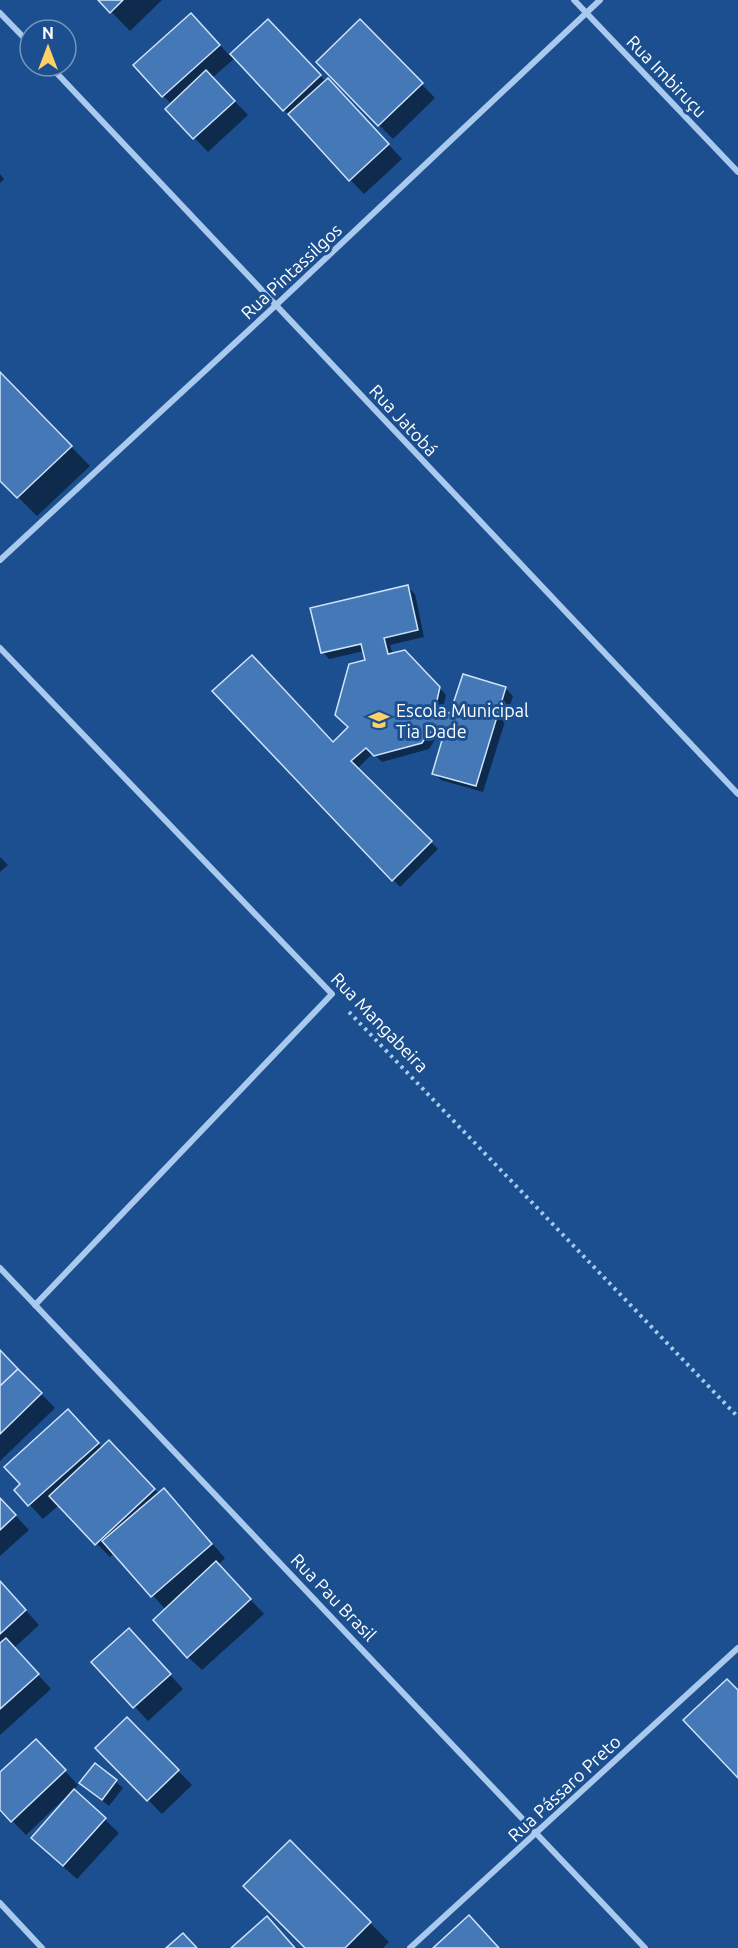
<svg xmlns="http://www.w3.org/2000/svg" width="738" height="1948" viewBox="0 0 738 1948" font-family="Ubuntu,sans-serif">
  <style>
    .shadow { fill: #0007 }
    .building { fill: #4478b7; stroke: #cfe3fa; stroke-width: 1.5 }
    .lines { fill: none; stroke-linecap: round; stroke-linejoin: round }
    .path { stroke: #a9c9ee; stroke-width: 4; stroke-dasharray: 3 4.5; stroke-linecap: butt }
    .street { stroke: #a9c9ee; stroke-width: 6 }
    .labels { text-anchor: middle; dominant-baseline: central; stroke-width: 6; stroke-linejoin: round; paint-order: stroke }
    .street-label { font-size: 18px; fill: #fff; stroke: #1b4f8f }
    .poi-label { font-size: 18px; fill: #fff; stroke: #1b4f8f; text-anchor: start }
  </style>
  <rect width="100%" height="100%" fill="#1b4f8f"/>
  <g class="shadow">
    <path d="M100,0h62l-32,31z"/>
    <path d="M268,21l58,61 16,12 60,65 -38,35 -129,-136 -23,20 36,37 -40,37 -41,-43 4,-5 -36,-39 70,-36 25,27z"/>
    <path d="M360,21l75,77 -42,41 -14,-14z"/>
    <path d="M0,174l4,5 -4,4z"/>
    <path d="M0,374l90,92 -53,50 -37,-37z"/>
    <path d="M408,587l7,7 9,43 -34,8 3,10 11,-4 42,44 -4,17 9,3 13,-39 42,13 7,7 -30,96 -42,-12 -7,-7 10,-32 -8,-3 -7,11 -47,13 -9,-9 -16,16 81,80 -38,38 -185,-196 119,52 16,-16 17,-66 -3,-10 -35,8 -6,-7z"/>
    <path d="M0,857l8,8 -8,7z"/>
    <path d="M0,1352l55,56 -55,53z"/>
    <path d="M81,1425l22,23 20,8 36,38 18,10 48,54 -7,7 46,49 -62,56 -14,-13 -22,-47 -51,-57 -5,4 -51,-52 -16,14 -27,-29z"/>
    <path d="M0,1499l29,31 -29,26z"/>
    <path d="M0,1582l39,43 -25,23 37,41 -51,46z"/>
    <path d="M142,1644l41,45 -35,32 -54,-59z"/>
    <path d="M127,1719l65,66 -30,29 -65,-66z"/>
    <path d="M50,1755l28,30 -5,5 46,43 -42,46 -30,-27 22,-55 -1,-2 -42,40 -26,-27v-34z"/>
    <path d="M95,1765l28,23 -14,18 -21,-16z"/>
    <path d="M290,1842l99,100 -6,6h-76z"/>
  </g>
  <g class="building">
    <path d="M98,0h25l-13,13z"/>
    <path d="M191,13l29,32 -58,52 -29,-32z"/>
    <path d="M268,19l53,56 -38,36 -53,-57z"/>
    <path d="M360,19l63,64 -45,43 -62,-64z"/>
    <path d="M206,70l29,31 -42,38 -28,-30z"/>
    <path d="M328,78l61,66 -40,37 -61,-67z"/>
    <path d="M0,372l72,74 -55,52 -17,-17z"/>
    <path d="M408,585l10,45 -34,8 4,16 17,-4 35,37 -5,22 15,4 13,-39 43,13 -30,99 -44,-12 11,-37 -14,-5 -7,11 -48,13 -8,-8 -15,13 81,80 -40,40 -180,-190 40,-36 81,87 15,-15 -13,-12 14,-51 16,-4 -4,-16 -40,9 -11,-45z"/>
    <path d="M0,1350l18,19 -18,17z"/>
    <path d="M18,1369l24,24 -42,41v-48z"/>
    <path d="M68,1409l31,34 -71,63 -14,-16 6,-6 -16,-17z"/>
    <path d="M109,1440l46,49 -60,56 -46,-49z"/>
    <path d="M164,1488l48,56 -61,53 -49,-56z"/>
    <path d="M0,1498l16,17 -16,15z"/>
    <path d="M216,1561l35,38 -64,59 -34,-38z"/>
    <path d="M0,1581l26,29 -26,24z"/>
    <path d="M129,1628l42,46 -38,34 -42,-46z"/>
    <path d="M6,1638l33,36 -39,35v-66z"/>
    <path d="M727,1679l11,11v88l-55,-58z"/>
    <path d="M127,1717l52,53 -32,31 -52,-53z"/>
    <path d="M36,1739l30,31 -55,52 -11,-12v-38z"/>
    <path d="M95,1763l22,17 -15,20 -23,-17z"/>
    <path d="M74,1789l32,29 -43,48 -32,-28z"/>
    <path d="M290,1840l81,82 -26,26h-40l-62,-62z"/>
    <path d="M469,1915l30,33h-66z"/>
    <path d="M267,1916l28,32h-64z"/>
    <path d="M183,1933l14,15h-31z"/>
  </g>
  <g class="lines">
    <path class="path" d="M349,1012l389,405"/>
    <g class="street">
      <path d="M574,0l164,172"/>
      <path d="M0,13l30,31"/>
      <path d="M50,66l688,728"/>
      <path d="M0,560l275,-254 325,-306"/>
      <path d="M0,648l332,346 -297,311"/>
      <path d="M0,1268l645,680"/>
      <path d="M0,1903l42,45"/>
      <path d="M410,1948l328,-300"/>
    </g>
  </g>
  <defs>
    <g id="school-bare" transform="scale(1.62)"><path d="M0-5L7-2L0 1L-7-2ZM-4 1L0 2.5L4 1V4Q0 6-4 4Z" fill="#ffd166" stroke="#1b4f8f" stroke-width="2.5" paint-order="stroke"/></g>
  </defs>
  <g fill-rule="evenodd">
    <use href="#school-bare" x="379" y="720"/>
  </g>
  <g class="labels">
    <g class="street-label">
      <text transform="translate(667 76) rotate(46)">Rua Imbiruçu</text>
      <text transform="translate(291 271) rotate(-43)">Rua Pintassilgos</text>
      <text transform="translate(404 420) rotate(47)">Rua Jatobá</text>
      <text transform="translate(380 1022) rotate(46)">Rua Mangabeira</text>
      <text transform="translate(334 1597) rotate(46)">Rua Pau Brasil</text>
      <text transform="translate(564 1788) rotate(-43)">Rua Pássaro Preto</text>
    </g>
    <g class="poi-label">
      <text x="396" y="710">Escola Municipal<tspan x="396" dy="21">Tia Dade</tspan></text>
    </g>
  </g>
  <g transform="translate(48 48)"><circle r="28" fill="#1b4f8f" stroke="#7695bc" stroke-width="1.5"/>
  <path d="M0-4.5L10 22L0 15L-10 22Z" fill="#ffd166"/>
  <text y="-9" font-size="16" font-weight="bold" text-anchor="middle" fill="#ffffff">N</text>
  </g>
</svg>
